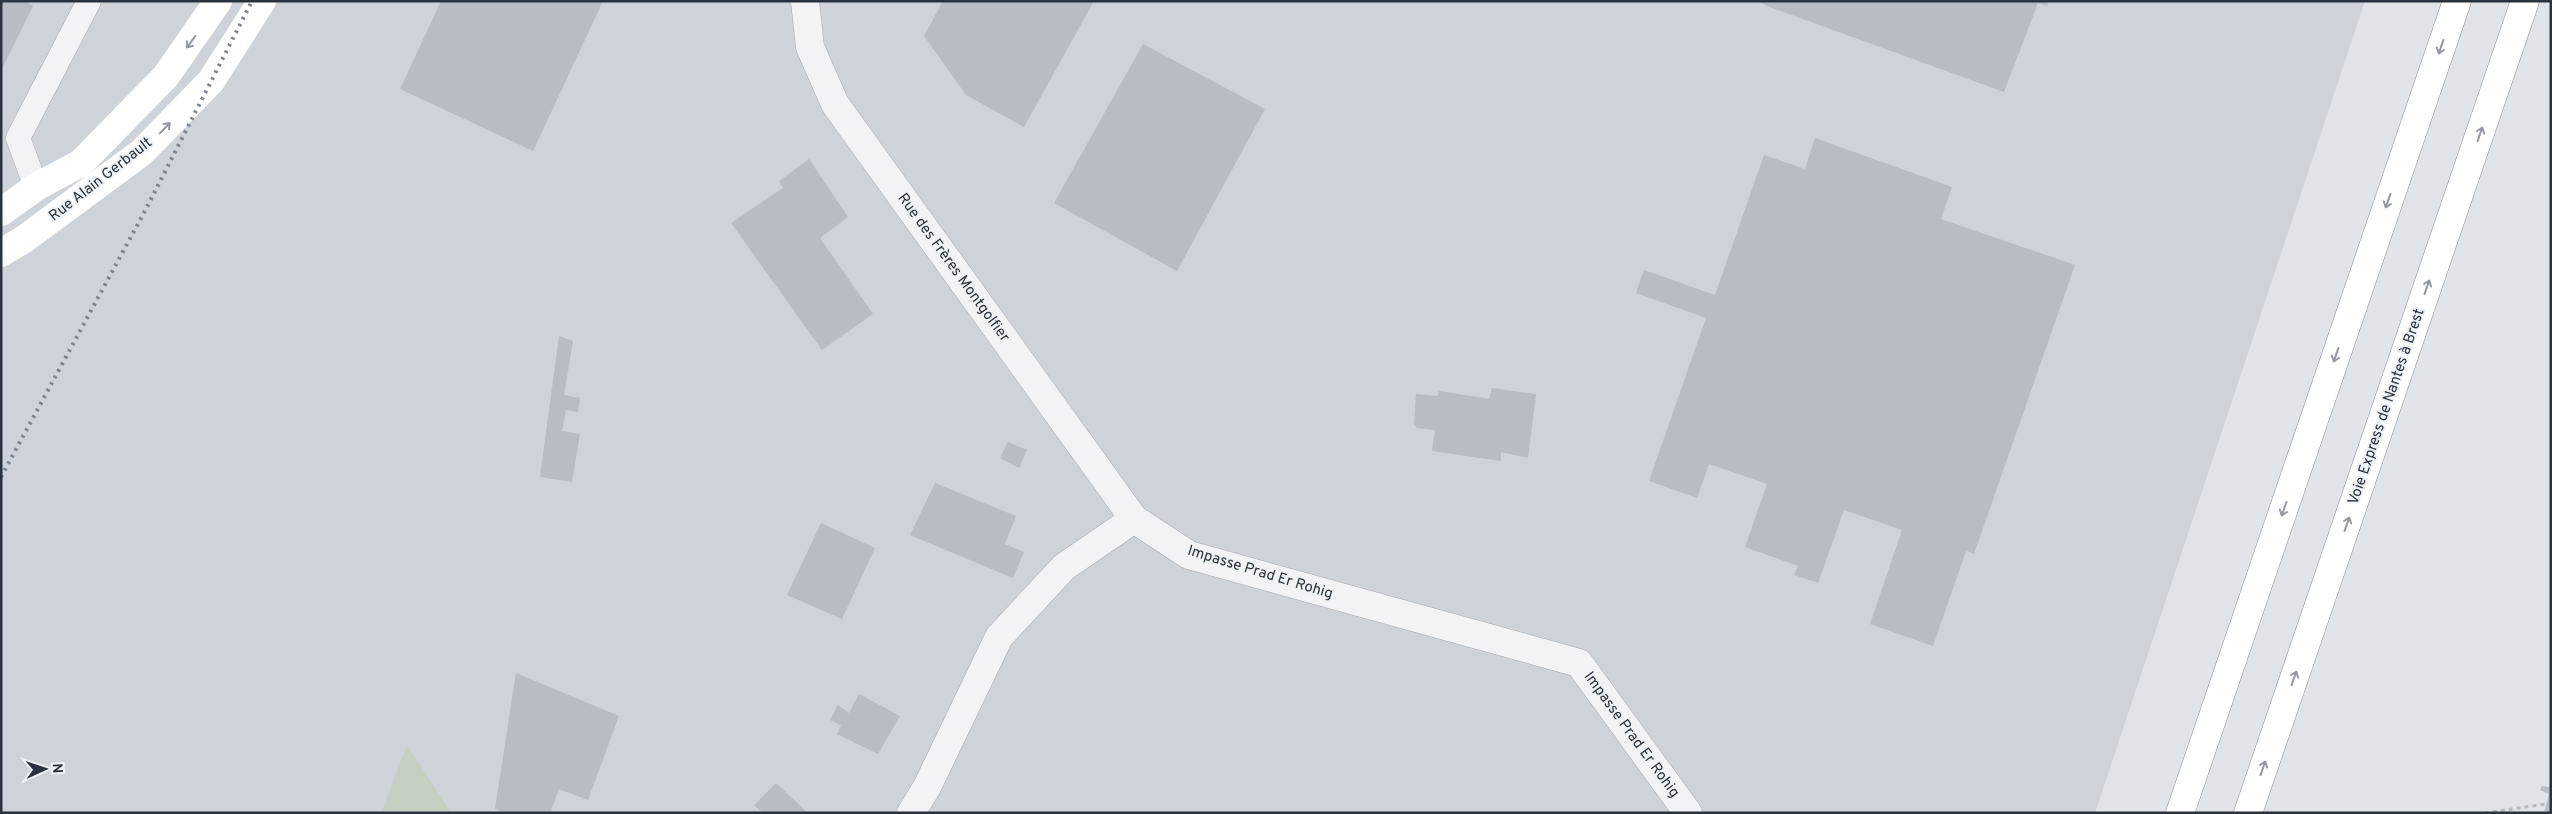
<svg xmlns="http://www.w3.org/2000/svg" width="2552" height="814" viewBox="0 0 2552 814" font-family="Overpass,sans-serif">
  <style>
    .built { fill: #ced2d9 }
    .green { fill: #c6d0c2 }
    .building { fill: #b7bdc3 }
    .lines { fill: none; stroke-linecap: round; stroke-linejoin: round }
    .lane-casing { stroke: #a6aab1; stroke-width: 25 }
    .street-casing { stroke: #a6aab1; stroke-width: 29 }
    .highway-casing { stroke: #89919c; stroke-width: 29 }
    .path { stroke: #b6b9be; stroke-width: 3; stroke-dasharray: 4 4; stroke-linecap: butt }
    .lane { stroke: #f2f3f6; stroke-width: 24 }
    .street { stroke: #f2f3f6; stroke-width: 28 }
    .secondary { stroke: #fff; stroke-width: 28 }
    .highway { stroke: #fff; stroke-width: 28 }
    .rail { stroke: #7b848f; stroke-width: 4; stroke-dasharray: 2.5 5; stroke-linecap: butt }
    .oneway { stroke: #94989e }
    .labels { text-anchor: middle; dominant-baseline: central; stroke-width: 4; stroke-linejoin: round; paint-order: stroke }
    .street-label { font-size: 15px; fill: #2a323d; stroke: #eff2f5 }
  </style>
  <rect width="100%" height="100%" fill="#e0e3e7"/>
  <path class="built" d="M1,1h2364l-270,812h-2094z"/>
  <path class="green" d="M407,745l44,68h-70z"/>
  <g class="building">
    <path d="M1,1h23l9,5 -32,65z"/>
    <path d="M441,1h162l-70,150 -133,-62z"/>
    <path d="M943,1h151l-70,126 -58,-32 -42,-59z"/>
    <path d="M1759,1h290l-2,5 -9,-3 -34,89 -237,-86z"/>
    <path d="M1143,44l122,65 -88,162 -123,-68z"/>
    <path d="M1815,138l137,49 -11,32 134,46 -101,289 -8,-3 -33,95 -63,-22 32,-94 -58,-20 -26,73 -24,-8 4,-9 -53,-19 22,-63 -58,-20 -12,34 -48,-17 57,-163 -70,-25 8,-23 71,25 49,-140 41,14z"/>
    <path d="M809,159l39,58 -28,21 53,76 -51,36 -91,-127 52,-35 -4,-7z"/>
    <path d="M559,336l14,5 -9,54 16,3 -2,14 -12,-2 -4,21 18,3 -8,48 -32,-5z"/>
    <path d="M1492,388l44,6 -8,64 -27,-6v9l-69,-10 3,-21 -18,-2 -3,-4 2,-30 22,2 1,-5 50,8z"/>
    <path d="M1008,442l19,8 -8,18 -19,-10z"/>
    <path d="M935,483l81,33 -11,28 19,8 -11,26 -103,-43z"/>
    <path d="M821,523l54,25 -33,71 -55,-24z"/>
    <path d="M516,673l103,43 -31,84 -29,-11 -9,24h-44l-11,-4z"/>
    <path d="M859,694l41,22 -22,38 -41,-20 4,-9 -11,-5 8,-15 11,8z"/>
    <path d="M776,783l32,30h-45l-9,-8z"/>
    <path d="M2551,784v29h-7l5,-19 -9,-4 2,-4 7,1z"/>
  </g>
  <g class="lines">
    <g class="lane-casing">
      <path id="lane" d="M36,187l-18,-49 71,-137"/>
    </g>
    <g class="street-casing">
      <g id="street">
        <path d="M805,1l5,46 25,57 299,415"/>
        <path d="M911,813l16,-26 72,-150 65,-70 70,-48 55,36 390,108 109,150"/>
      </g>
    </g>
    <g class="highway-casing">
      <g id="highway">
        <path d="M2180,813l277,-812"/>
        <path d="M2248,813l277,-812"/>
      </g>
    </g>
    <path class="path" d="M2485,813l61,-9"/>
    <use href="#lane" class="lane"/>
    <use href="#street" class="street"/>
    <g class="secondary">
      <path d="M1,212l35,-25 45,-24 85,-87 52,-75"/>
      <path d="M1,253l22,-13 119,-88 69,-71 51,-80"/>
    </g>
    <use href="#highway" class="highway"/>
    <path class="rail" d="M1,477l145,-268 106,-208"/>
  </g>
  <defs><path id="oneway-shaft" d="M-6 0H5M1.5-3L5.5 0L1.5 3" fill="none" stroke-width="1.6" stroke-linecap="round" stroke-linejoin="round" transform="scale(1.25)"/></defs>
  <g class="oneway">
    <use href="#oneway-shaft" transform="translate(191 42) rotate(126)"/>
    <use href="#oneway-shaft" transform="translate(2441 47) rotate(109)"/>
    <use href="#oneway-shaft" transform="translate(165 128) rotate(-46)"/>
    <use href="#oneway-shaft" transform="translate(2480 134) rotate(-71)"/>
    <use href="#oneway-shaft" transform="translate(2388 201) rotate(109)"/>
    <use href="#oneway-shaft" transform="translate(2427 287) rotate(-71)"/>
    <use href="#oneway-shaft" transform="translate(2336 355) rotate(109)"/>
    <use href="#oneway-shaft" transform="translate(2284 509) rotate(109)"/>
    <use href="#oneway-shaft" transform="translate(2347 524) rotate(-71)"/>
    <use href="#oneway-shaft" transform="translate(2294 678) rotate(-71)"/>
    <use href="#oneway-shaft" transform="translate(2263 768) rotate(-71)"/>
  </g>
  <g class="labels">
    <g class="street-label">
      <text transform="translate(101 180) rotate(-38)">Rue Alain Gerbault</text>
      <text transform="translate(953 268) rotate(54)">Rue des Frères Montgolfier</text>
      <text transform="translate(2387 407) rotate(-71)">Voie Express de Nantes à Brest</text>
      <text transform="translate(1260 573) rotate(17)">Impasse Prad Er Rohig</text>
      <text transform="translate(1631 735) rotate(54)">Impasse Prad Er Rohig</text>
    </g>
  </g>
  <rect width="2552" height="814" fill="none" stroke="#2a323d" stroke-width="5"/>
  <g transform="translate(45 769) rotate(87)" stroke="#eff2f5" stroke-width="4" paint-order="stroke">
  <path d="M0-4L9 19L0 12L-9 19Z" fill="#2a323d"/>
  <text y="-8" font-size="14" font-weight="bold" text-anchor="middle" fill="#2a323d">N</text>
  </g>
</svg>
